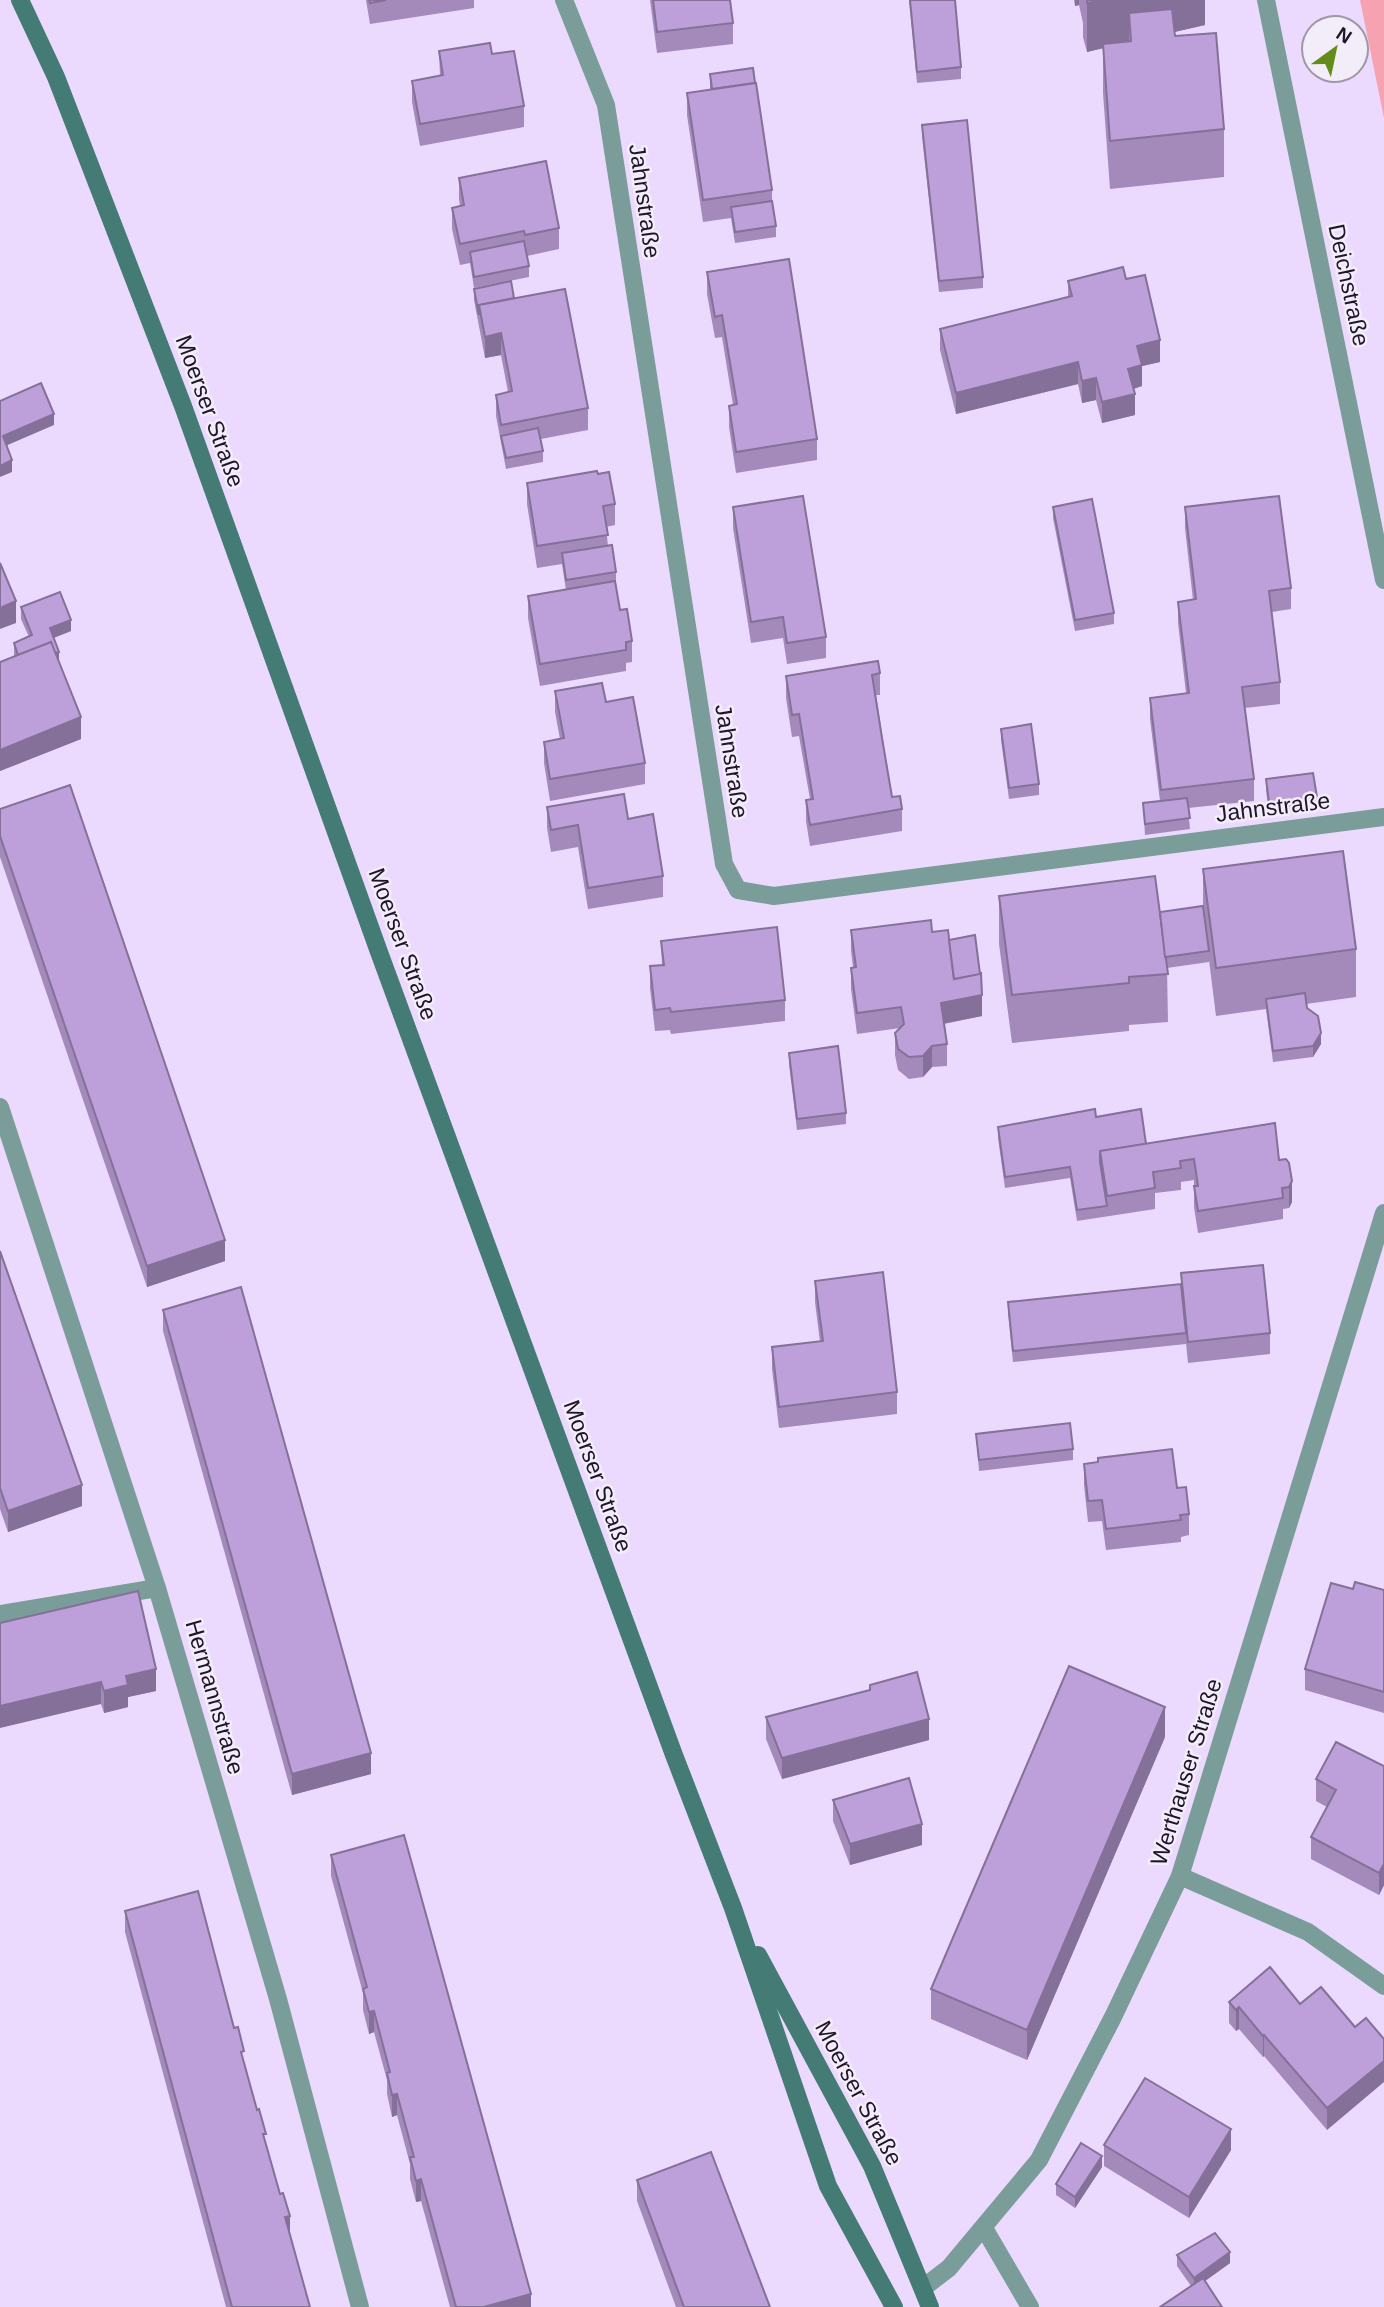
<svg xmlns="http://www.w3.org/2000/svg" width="1384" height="2307" viewBox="0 0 1384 2307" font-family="Arial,sans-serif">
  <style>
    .green { fill: #f7a2b1 }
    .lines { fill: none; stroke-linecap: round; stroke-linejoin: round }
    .street { stroke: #7a9d99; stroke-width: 18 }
    .secondary { stroke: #447b75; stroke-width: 18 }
    .wall { fill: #a38abb }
    .shaded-wall { fill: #847098 }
    .building { fill: #bda0d9; stroke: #847098; stroke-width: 2 }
    .labels { text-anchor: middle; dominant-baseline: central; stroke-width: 5; stroke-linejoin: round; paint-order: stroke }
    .street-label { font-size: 23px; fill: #20142a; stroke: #f3edf9 }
  </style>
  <rect width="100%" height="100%" fill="#ecdafe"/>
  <path class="green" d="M1360,0h24v118z"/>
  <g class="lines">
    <g class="street">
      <path d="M564,0l42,105 118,759 14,26 36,6 610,-79"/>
      <path d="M1266,0l118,580"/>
      <path d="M0,1107l157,481 121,411 82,308"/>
      <path d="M0,1614l157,-26"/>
      <path d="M1180,1876l128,56 76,54"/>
      <path d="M984,2228l46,79"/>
      <path d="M923,2288l26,-20 90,-108 74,-143 67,-141 204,-663"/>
    </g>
    <g class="secondary">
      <path d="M20,0l36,77 127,329 196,546 295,803 59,153 95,278 66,121"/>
      <path d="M758,1955l114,211 58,141"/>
    </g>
  </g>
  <g class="wall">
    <path d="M366,0h108v8l-104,16z"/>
    <path d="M650,0h80l3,23v21l-76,9z"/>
    <path d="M909,0h46l6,67v12l-44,4z"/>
    <path d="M1074,0h131v25l-31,7 1,4 49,93v48l-114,12 -7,-96v-45l-16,4 -4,-15v-14l-4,-18 -4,1z"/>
    <path d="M439,51l53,3 32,52v21l-104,19 -8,-44v-21l28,-5z"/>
    <path d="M710,74l62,116v11l4,25v11l-41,6 -4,-25 -28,4 -16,-107v-22l23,-3z"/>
    <path d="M922,125l61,152v11l-44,4 -17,-156z"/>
    <path d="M459,178l100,50v21l-32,7 2,10v11l-55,11 -4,-25 -10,2 -8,-36v-21l8,-2 -1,-7z"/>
    <path d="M707,272l110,167v21l-81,13 -7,-46v-21l4,-1 -11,-68 -7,1 -8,-44z"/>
    <path d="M1126,279l34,83 -18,4v20l-8,3 1,26 -33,8 -6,-23 -14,3 -4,-19 -122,30 -16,-64v-21l128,-32v-16z"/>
    <path d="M474,289l40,9 74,110v22l-47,9 2,12v11l-37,7 -10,-53v-21l12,-3 -7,-37 -16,3 -11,-58z"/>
    <path d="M527,483l88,21v21l-9,2 2,19 8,26v11l4,27 12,31v21l-6,1v8l-86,15 -12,-68v-22l38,-6 -4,-26 -25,4 -10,-64z"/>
    <path d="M733,507l93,130v21l-39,6 -4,-26 -32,5 -18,-115z"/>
    <path d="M1053,507l61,106v11l-39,7 -22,-113z"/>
    <path d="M1185,507l106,81v21l-19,3 8,70v22l-35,4 9,71v22l-66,7 2,21 -45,6 -2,-32 17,-2 -10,-82v-21l36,-5 -8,-70v-21l15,-2 -8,-72z"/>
    <path d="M21,607l50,24 -17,7 5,25 22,76 -81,32v-109l14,-5v-14l15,-6 -8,-18z"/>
    <path d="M880,673v22h-4l16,102 10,12v22l-92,15 -4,-25v-21l4,-1 -11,-63 -7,1 -6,-39v-22z"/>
    <path d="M555,691l51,11 39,61v21l-95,17 -6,-38v-21l16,-3 -5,-27z"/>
    <path d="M1001,729l38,55v11l-30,4 -8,-59z"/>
    <path d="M1266,779l51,18v11l-48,6 -3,-24z"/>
    <path d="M547,807l81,12 35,57v21l-75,12 -10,-62 -27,5 -4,-24z"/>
    <path d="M0,809l225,452 -78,26 -147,-430z"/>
    <path d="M1203,869l153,80v48l-50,7 1,4 14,36 -8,13 -40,5 -7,-53 -50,7 -7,-56v2l-42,6 1,54 -39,3v6l-117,12 -13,-99v-48l161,16 43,-5z"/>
    <path d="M851,930l81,2 17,8 33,76 -38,8 3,20v22l-15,1 -9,10 -14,2 -11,-9 -3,-15v-22l5,-5 -43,6 -6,-45v-21l2,-1 -2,-16z"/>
    <path d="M661,941l124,59v21l-114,13 -1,-4 -15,1 -5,-43v-22l12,-1z"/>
    <path d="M789,1053l57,60v11l-49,6 -8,-66z"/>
    <path d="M1096,1117l50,27 133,16 7,-1 6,43 -3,6 -6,1v10l-85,14 -4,-26v-27l-13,2v8l-26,3v16l-78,12 -7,-43 -65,10 -7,-50v-11z"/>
    <path d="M0,1251l82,255 -74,26 -8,-23z"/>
    <path d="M1181,1273l89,60v21l-82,9 -2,-20v1l-173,18 -5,-49v-11l173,-18z"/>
    <path d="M815,1281l82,111v22l-118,14 -7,-59v-22l48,-5 -5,-40z"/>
    <path d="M163,1310l208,464 -79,21 -129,-464z"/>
    <path d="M976,1434l97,15v11l-94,11z"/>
    <path d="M1084,1464l93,24 12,26v21l-8,2v5l-75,8 -4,-29 -14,1 -4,-37z"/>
    <path d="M1353,1589l31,1v123l-79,-23v-21z"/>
    <path d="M0,1623l156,68 -28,6v10l-24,6 -3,-9z"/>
    <path d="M766,1717l163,23 -147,39 -16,-40z"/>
    <path d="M1165,1737l-138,323 -96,-41v-30z"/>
    <path d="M1384,1766v119l-5,10 -68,-36v-22l16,-30 -11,-6v-22z"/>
    <path d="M833,1800l89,45 -72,20 -17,-44z"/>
    <path d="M331,1855l200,452h-81l-29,-106 -5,1 -6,-23v-15l-13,-49 -5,2 -5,-23v-14l-13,-48 -5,2 -6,-24v-17l-32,-117z"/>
    <path d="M125,1911l119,153 66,243h-84l-101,-375z"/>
    <path d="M1229,2002l71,2 55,23 -28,103 -63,-74 -1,1 -24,-28 -3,2 -7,-8z"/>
    <path d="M1104,2145l127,5 -42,68 -85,-52z"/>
    <path d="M1102,2167l-27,41 -19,-13v-11z"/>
    <path d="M637,2180l133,127h-94l-39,-106z"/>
    <path d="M1177,2255l53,8 -25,18 -14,5 -14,-20z"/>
  </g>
  <g class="shaded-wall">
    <path d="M1075,0h4v5l-4,1z"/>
    <path d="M1102,0h103v25l-74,17 -2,-29v29l-42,10v-49z"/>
    <path d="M501,333v22l-16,3v-21z"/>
    <path d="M1160,340v22l-18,4v20l-14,4v-21l9,-23z"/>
    <path d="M1078,362v22l-122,30v-21z"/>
    <path d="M1096,378v22l-14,3v-22z"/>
    <path d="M1135,394v21l-33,8v-21z"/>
    <path d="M54,414v11l-51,22v-11z"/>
    <path d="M12,460v12l-12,5v-11z"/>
    <path d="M16,601v22l-16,6v-21z"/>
    <path d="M71,620v11l-21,8v-11z"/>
    <path d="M59,652v11l-7,-8z"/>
    <path d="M81,717v22l-81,32v-21z"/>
    <path d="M982,995v21l-41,8v-21z"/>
    <path d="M1321,1033v11l-8,13v-11z"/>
    <path d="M932,1046v21l-9,10v-21z"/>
    <path d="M1292,1181v21l-3,6v-21z"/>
    <path d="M225,1240v21l-78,26v-21z"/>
    <path d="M82,1485v21l-74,26v-21z"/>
    <path d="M156,1669v22l-28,6v10l-24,6v-22l22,-15z"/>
    <path d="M101,1682v22l-101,24v-22z"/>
    <path d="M1165,1707v30l-138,323v-30z"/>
    <path d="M929,1719v21l-147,39v-21z"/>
    <path d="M371,1753v21l-79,21v-21z"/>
    <path d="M922,1824v21l-72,20v-21z"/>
    <path d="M1384,1864v21l-5,10v-22z"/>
    <path d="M1239,2007v22l-3,2v-21z"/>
    <path d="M374,2011v21l-5,2v-22z"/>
    <path d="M1264,2035v21l-1,1v-21z"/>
    <path d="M1384,2061v21l-57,48v-22z"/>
    <path d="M397,2094v21l-5,2v-22z"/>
    <path d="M1231,2129v21l-42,68v-21z"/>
    <path d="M1102,2156v11l-27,41v-11z"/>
    <path d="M421,2179v22l-5,1v-21z"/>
    <path d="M290,2216v21l-5,-20z"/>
    <path d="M1230,2252v11l-36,26v-11z"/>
    <path d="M531,2294v13h-47z"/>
  </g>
  <g class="building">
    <path d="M369,0h17l-16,3z"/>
    <path d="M653,0h77l3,23 -76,9z"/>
    <path d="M910,0h45l6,67 -44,5z"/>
    <path d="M1087,0h15l-15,3z"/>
    <path d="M1172,9l3,27 41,-3 8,96 -114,12 -7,-97 28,-3 -2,-28z"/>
    <path d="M490,43l2,11 22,-3 10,55 -104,18 -8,-43 31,-6 -4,-24z"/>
    <path d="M753,68l2,15 -43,6 -2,-15z"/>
    <path d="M756,83l16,107 -69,10 -16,-107z"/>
    <path d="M967,120l16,157 -44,4 -17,-156z"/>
    <path d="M546,161l13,67 -34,7 -1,-4 -64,13 -8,-36 12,-3 -5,-27z"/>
    <path d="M772,201l4,25 -41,6 -4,-25z"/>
    <path d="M524,241l5,25 -55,11 -4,-25z"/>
    <path d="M789,259l28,180 -81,13 -7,-46 8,-2 -15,-89 -7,2 -8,-45z"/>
    <path d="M1123,267l3,12 19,-4 15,65 -23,6 5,19 -14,4 7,25 -33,8 -6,-24 -14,3 -4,-19 -122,31 -16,-64 132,-33 -4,-15z"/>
    <path d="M511,281l3,17 -35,7v10l-5,-26z"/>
    <path d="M565,289l23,119 -87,17 -5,-30 16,-4 -11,-58 -16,4 -6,-32z"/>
    <path d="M41,383l13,31 -51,22 9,24 -12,6v-65z"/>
    <path d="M538,428l5,23 -37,7 -5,-22z"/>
    <path d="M597,471l1,3 11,-2 6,32 -12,2 5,29 -71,11 -10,-63z"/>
    <path d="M803,496l23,141 -39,6 -4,-26 -32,5 -18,-115z"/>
    <path d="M1279,496l12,92 -22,3 11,91 -38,5 12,92 -93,11 -11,-92 39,-5 -11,-91 18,-3 -11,-92z"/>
    <path d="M1092,499l22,114 -39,7 -22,-113z"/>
    <path d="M612,545l4,27 -50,8 -4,-27z"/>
    <path d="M0,563l16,38 -16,7z"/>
    <path d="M615,581l5,29 7,-1 5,32 -6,1v8l-86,14 -12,-68z"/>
    <path d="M60,592l11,28 -21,8 9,24 -4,1 -4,-11 -33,13 -4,-12 18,-8 -11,-28z"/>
    <path d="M51,642l30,75 -81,33v-88z"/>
    <path d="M878,661l2,12 -8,2 10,63 10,59 8,-1 2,13 -92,16 -4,-25 7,-1 -14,-85 -7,1 -6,-39z"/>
    <path d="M602,683l4,19 27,-5 12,66 -95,16 -6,-37 20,-4 -9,-47z"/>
    <path d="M1031,724l8,60 -30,4 -8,-59z"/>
    <path d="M1313,773l4,24 -48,5 -3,-23z"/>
    <path d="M70,785l155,455 -78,26 -147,-430v-27z"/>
    <path d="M624,794l4,25 25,-5 10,62 -75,12 -10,-63 -27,5 -4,-23z"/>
    <path d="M1187,798l3,20 -45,6 -2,-21z"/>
    <path d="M1343,851l13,98 -140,19 -13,-99z"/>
    <path d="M1155,876l13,98 -39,3v6l-117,12 -13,-99z"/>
    <path d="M1203,906l6,45 -44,6 -5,-45z"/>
    <path d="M931,920l1,12 16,-2 6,49 27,-6 1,22 -41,8 6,41 -15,2 -9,10 -14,1 -11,-8 -3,-16 9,-9 -3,-17 -44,6 -6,-45 5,-1 -5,-37z"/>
    <path d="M777,927l8,73 -114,12 -1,-4 -15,2 -5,-44 14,-1 -3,-24z"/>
    <path d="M975,935l5,39 -26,5 -5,-39z"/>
    <path d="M1305,993l2,15 11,8 3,17 -8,13 -40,5 -7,-52z"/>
    <path d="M838,1046l8,67 -49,6 -8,-66z"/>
    <path d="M1095,1109l1,8 45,-8 5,35 -46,7v11l7,44 -30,4 -7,-43 -65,10 -7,-50z"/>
    <path d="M1275,1123l4,37 7,-1 3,4 3,18 -3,6 -7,1 1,10 -85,13 -4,-25h4l-4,-27 -14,2 1,7 -28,4 2,16 -48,8 -7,-45z"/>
    <path d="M0,1251l82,234 -74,26 -8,-23z"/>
    <path d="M1263,1265l7,68 -82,9 -7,-69z"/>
    <path d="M883,1272l14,120 -118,15 -7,-60 51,-6 -8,-60z"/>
    <path d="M1181,1284l5,49 -173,18 -5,-49z"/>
    <path d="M241,1287l130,466 -79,21 -129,-464z"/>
    <path d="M1070,1423l3,26 -94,11 -3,-26z"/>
    <path d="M1172,1449l5,39 9,-1 3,27 -9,1 1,5 -75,9 -4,-29 -14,1 -4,-37 14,-2v-4z"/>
    <path d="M1355,1582l29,8v102l-79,-23 26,-86 22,6z"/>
    <path d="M138,1591l18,78 -30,7 2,9 -24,6 -3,-9 -101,24v-83z"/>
    <path d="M1069,1666l96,41 -138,323 -96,-41z"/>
    <path d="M917,1672l12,47 -147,39 -16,-41 104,-27v-5z"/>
    <path d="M1336,1742l48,24v98l-5,9 -68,-36 25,-47 -20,-11z"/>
    <path d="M909,1778l13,46 -72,20 -17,-44z"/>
    <path d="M404,1835l127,459 -47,13h-28l-35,-128 -5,2 -6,-24h4l-17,-63 -5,1 -5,-22 3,-1 -16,-61 -5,1 -6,-23 4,-2 -36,-132z"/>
    <path d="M198,1891l36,137 4,-1 6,24 -3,1 16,58 2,-1 7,25h-3l17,60 3,-1 7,23 -5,1 25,90h-78l-107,-396z"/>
    <path d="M1270,1967l30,37 21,-17 34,40 11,-9 18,21v22l-57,47 -63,-73 -1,1 -24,-29 -3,3 -7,-8z"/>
    <path d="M1145,2078l86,51 -42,68 -85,-52z"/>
    <path d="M1081,2143l21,13 -27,41 -19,-13z"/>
    <path d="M711,2152l59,155h-86l-47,-127z"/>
    <path d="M1215,2233l15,19 -36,26 -17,-23z"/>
    <path d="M1203,2278l19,29h-62z"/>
  </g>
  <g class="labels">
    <g class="street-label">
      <text transform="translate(645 201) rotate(82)">Jahnstraße</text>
      <text transform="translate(1349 285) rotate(78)">Deichstraße</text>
      <text transform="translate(210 411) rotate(70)">Moerser Straße</text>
      <text transform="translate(732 761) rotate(81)">Jahnstraße</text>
      <text transform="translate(1273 807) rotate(-7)">Jahnstraße</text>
      <text transform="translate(403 944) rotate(70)">Moerser Straße</text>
      <text transform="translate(598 1476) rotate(70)">Moerser Straße</text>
      <text transform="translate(215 1697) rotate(74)">Hermannstraße</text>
      <text transform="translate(1186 1772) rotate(-73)">Werthauser Straße</text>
      <text transform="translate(859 2093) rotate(62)">Moerser Straße</text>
    </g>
  </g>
  <g transform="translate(1335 49) rotate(33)"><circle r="33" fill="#f3edf9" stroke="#9f96a6" stroke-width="2"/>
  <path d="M0-5L12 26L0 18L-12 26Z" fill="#648c18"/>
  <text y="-10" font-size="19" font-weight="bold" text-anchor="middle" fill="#20142a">N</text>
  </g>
</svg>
